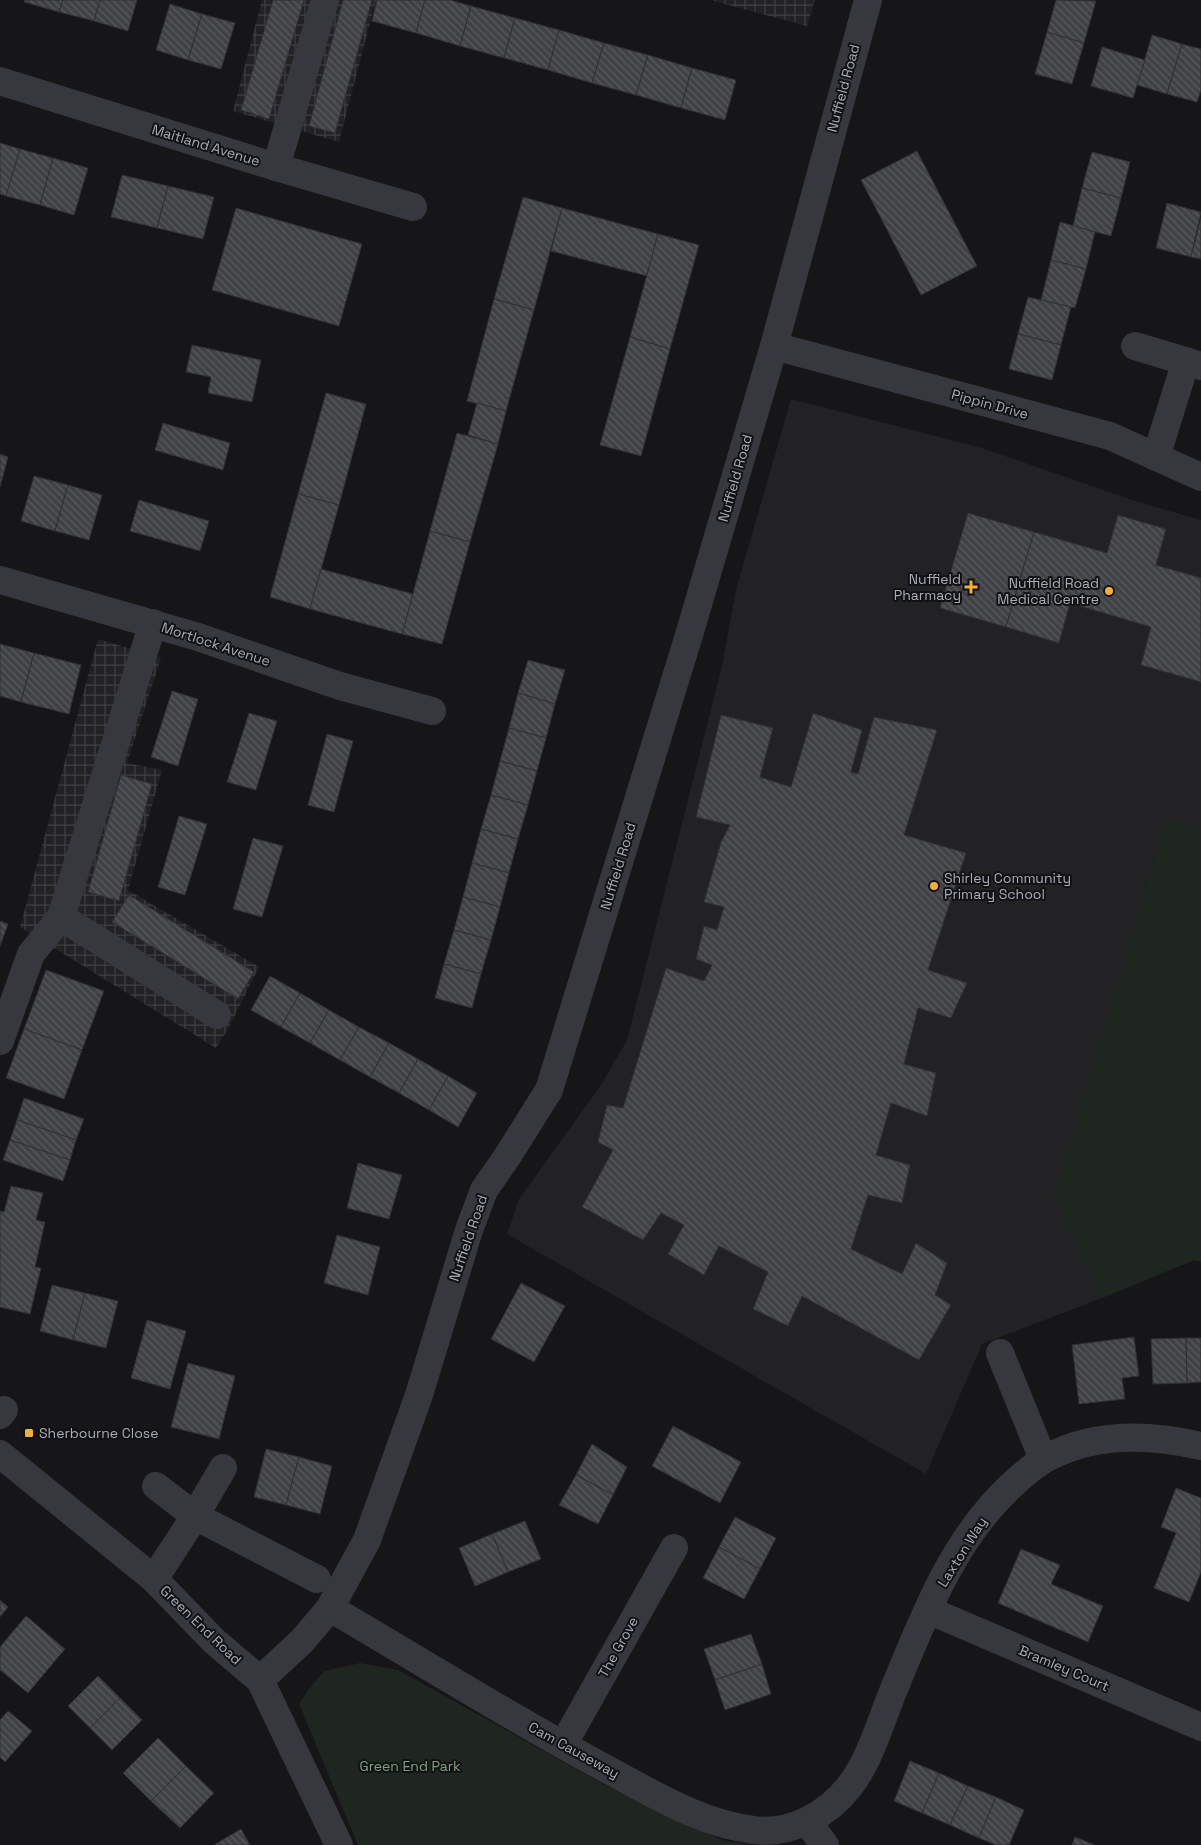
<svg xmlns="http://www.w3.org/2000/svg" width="1201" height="1845" viewBox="0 0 1201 1845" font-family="'Space Grotesk',sans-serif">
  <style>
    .built { fill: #222225 }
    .industrial { fill: url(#industrial-grid) }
    .park { fill: #1e261f }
    .building { fill: url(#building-back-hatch); stroke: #303034 }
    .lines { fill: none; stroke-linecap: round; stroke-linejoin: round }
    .minor { stroke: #37383d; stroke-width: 28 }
    .poi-dot { fill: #f2b134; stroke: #111113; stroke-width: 2 }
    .labels { text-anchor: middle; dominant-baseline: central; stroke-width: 4; stroke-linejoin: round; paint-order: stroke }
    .street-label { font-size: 14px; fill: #a8adb8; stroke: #111113 }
    .poi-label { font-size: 14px; fill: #a8adb8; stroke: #111113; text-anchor: end }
    .park-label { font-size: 14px; fill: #7fa381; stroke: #111113 }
  </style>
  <defs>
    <pattern id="industrial-grid" width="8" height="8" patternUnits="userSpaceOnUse" patternTransform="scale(1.25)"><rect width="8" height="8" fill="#222225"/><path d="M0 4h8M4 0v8" fill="none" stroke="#3f3f43"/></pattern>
    <pattern id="building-back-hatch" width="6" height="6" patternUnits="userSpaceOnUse" patternTransform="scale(1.25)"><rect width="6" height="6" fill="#404145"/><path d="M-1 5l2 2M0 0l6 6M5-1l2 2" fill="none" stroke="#595a5e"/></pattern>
  </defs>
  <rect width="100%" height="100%" fill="#161618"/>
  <path class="built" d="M791,399l191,49 153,53 66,19v742l-7,-2 -92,38 -120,46 -56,130 -419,-240 12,-35 84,-117 24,-42 95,-374 14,-76z"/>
  <g class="industrial">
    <path d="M262,0h114l-37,142 -106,-31z"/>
    <path d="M710,0h105l-8,26z"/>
    <path d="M98,639l63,19 -34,105 35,7 -34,120 131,77 -31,62 -12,19 -196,-121z"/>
  </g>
  <g class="park">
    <path d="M1167,819l34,9v434l-7,-2 -92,38 -49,-100z"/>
    <path d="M360,1663l38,7 203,113 121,57 30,5h-394l-59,-141 12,-18 14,-15z"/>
  </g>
  <g class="building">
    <path d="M25,0h38l-4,12 -35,-10z"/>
    <path d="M63,0h37l-6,21 -35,-9z"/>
    <path d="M100,0h37l-9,31 -34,-10z"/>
    <path d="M273,0h31l-35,119 -28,-9z"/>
    <path d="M343,0h29l-37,133 -26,-7z"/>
    <path d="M377,0h48l-9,33 -44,-12z"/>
    <path d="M425,0h25l21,6 -11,40 -44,-13z"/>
    <path d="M1056,0l40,1 -12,42 -37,-11z"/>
    <path d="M170,4l32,10 -14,46 -32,-10z"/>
    <path d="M471,6l44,12 -11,40 -44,-12z"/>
    <path d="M202,14l33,9 -14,46 -33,-9z"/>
    <path d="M515,18l44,12 -11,40 -44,-12z"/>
    <path d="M559,30l45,13 -12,40 -44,-13z"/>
    <path d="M1047,32l37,11 -12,41 -37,-10z"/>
    <path d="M1152,35l30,9 -15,50 -30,-9z"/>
    <path d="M604,43l44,12 -12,40 -44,-12z"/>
    <path d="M1182,44l19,5v41l-4,12 -30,-8z"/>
    <path d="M1102,47l43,13 -12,38 -42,-12z"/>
    <path d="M648,55l44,13 -11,40 -45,-13z"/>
    <path d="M692,68l44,12 -11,40 -44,-12z"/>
    <path d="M0,143l20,6 -14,47 -6,-2z"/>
    <path d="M20,149l33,9 -13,47 -34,-9z"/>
    <path d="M917,151l60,115 -56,29 -60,-115z"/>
    <path d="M1092,152l38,10 -9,36 -39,-10z"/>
    <path d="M53,158l35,10 -14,47 -34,-10z"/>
    <path d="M122,175l46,11 -11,42 -46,-11z"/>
    <path d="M168,186l46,11 -11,42 -46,-11z"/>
    <path d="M1082,188l39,10 -10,38 -38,-10z"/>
    <path d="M523,197l39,11 -28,102 -40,-11z"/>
    <path d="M1167,203l34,9 -10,45 -35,-9z"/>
    <path d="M236,208l126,36 -23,82 -127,-36z"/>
    <path d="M562,208l96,26 -11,42 -96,-25z"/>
    <path d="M1201,218v41l-10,-2z"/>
    <path d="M1060,222l35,10 -9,37 -35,-9z"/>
    <path d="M658,234l41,11 -29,104 -40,-12z"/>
    <path d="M1051,260l35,9 -11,39 -34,-8z"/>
    <path d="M1028,297l43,10 -10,38 -43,-11z"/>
    <path d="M494,299l40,11 -28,101 -39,-10z"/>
    <path d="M1018,334l43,11 -9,35 -43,-11z"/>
    <path d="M630,337l40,12 -29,107 -41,-11z"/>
    <path d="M192,345l69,15 -9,42 -44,-9 3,-16 -25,-5z"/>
    <path d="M326,393l40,11 -27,101 -41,-11z"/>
    <path d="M477,403l29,8 -8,33 -30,-9z"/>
    <path d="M163,423l67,20 -7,27 -68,-20z"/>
    <path d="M457,433l41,11 -28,98 -40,-11z"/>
    <path d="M0,454l8,3 -8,30z"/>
    <path d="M34,476l34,9 -13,46 -34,-10z"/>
    <path d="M68,485l34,10 -13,45 -34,-9z"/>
    <path d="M298,494l41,11 -29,104 -40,-12z"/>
    <path d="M139,500l70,21 -9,30 -70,-20z"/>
    <path d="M968,513l66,19 -28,95 -66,-19z"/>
    <path d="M1118,515l48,14 -10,36 45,13v104l-60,-17 10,-38 -81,-24 -11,40 -53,-16 28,-95 73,21z"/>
    <path d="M430,531l40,11 -28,102 -40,-10z"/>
    <path d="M321,569l92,25 -11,40 -92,-25z"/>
    <path d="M0,644l34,9 -13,49 -21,-6z"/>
    <path d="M34,653l47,12 -12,49 -48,-12z"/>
    <path d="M528,660l37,10 -10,34 -37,-11z"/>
    <path d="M172,691l26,8 -20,67 -27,-9z"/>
    <path d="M518,693l37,11 -9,34 -37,-10z"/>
    <path d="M249,713l28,8 -21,69 -29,-8z"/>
    <path d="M813,713l49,17 -11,42 7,2 16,-57 63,13 -33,105 62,18 -38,117 39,13 -16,35 -33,-10 -14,56 32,9 -9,43 -36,-13 -15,52 34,10 -8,38 -34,-8 -17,54 51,25 14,-31 31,20 -12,32 16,10 -32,55 -117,-64 -14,30 -35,-17 15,-37 -49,-26 -15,29 -36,-21 16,-29 -23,-12 -18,27 -61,-33 31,-57 -15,-8 9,-37 16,3 43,-140 38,13 8,-16 -16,-6 8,-33 13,4 7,-23 -20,-5 17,-60 9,-17 -34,-8 25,-102 52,13 -13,49 31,10z"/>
    <path d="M509,728l37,10 -9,33 -37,-10z"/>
    <path d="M327,734l26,7 -19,71 -26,-7z"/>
    <path d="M500,761l37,10 -9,34 -37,-10z"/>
    <path d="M121,775l31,9 -33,117 -31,-9z"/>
    <path d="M491,795l37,10 -10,34 -37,-10z"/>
    <path d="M179,816l28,8 -22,71 -27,-8z"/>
    <path d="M481,829l37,10 -9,34 -37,-10z"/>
    <path d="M253,838l30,8 -21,71 -29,-8z"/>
    <path d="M472,863l37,10 -9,34 -37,-10z"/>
    <path d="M129,895l125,77 -16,27 -126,-77z"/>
    <path d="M463,897l37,10 -9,33 -37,-10z"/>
    <path d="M0,921l8,3 -8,22z"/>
    <path d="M454,930l37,10 -10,34 -37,-10z"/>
    <path d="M444,964l37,10 -9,34 -37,-10z"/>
    <path d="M46,970l58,21 -22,59 -58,-21z"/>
    <path d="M270,976l30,17 -19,34 -30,-17z"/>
    <path d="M300,993l29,17 -19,33 -29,-16z"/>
    <path d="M329,1010l30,17 -19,33 -30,-17z"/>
    <path d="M359,1027l30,16 -19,34 -30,-17z"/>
    <path d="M24,1029l58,21 -18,49 -58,-21z"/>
    <path d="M389,1043l29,16 -19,34 -29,-16z"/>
    <path d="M418,1059l30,17 -19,34 -30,-17z"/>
    <path d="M448,1076l29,17 -19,34 -29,-17z"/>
    <path d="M24,1098l60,21 -8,21 -59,-20z"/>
    <path d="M17,1120l59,20 -6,20 -60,-20z"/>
    <path d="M10,1140l60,20 -7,21 -60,-21z"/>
    <path d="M358,1163l44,12 -13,44 -42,-11z"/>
    <path d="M11,1186l32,7 -7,27 9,2 -10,45 6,1 -11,46 -30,-7v-96l4,1z"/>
    <path d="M337,1235l43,12 -12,48 -44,-12z"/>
    <path d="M521,1283l44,23 -31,56 -43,-23z"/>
    <path d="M52,1285l33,8 -12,47 -33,-9z"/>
    <path d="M85,1293l33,8 -12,47 -33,-8z"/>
    <path d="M147,1320l39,11 -16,58 -39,-11z"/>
    <path d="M1134,1337l5,39 -17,2 3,21 -46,5 -7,-59z"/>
    <path d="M1186,1338l1,45 -34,1 -2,-45z"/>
    <path d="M1186,1338h15v44l-14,1z"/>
    <path d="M188,1363l47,13 -16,63 -48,-12z"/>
    <path d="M673,1426l68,36 -21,41 -68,-37z"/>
    <path d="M592,1444l35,23 -14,28 -37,-20z"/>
    <path d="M266,1449l33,8 -13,48 -32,-8z"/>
    <path d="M299,1457l33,9 -12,48 -34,-9z"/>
    <path d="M576,1475l37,20 -15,29 -39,-19z"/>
    <path d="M1176,1488l25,10v74l-12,30 -35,-14 22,-55 -15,-6z"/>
    <path d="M735,1517l41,21 -16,31 -41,-22z"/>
    <path d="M525,1521l16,38 -33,13 -16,-38z"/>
    <path d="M492,1534l16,38 -33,14 -16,-38z"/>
    <path d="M719,1547l41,22 -16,30 -41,-21z"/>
    <path d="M1021,1549l39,16 -9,19 52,22 -15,36 -90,-39z"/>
    <path d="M0,1600l8,7 -8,10z"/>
    <path d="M26,1616l39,33 -37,44 -28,-23v-23z"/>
    <path d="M751,1634l11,30 -47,16 -11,-31z"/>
    <path d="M762,1664l9,30 -46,16 -10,-30z"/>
    <path d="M98,1676l22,22 -30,30 -22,-22z"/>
    <path d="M120,1698l22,22 -30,30 -22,-22z"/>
    <path d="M8,1711l24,20 -27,31 -5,-5v-37z"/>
    <path d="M158,1738l28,28 -35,35 -28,-28z"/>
    <path d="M910,1761l29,12 -17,40 -28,-12z"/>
    <path d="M186,1766l28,27 -34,35 -29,-27z"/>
    <path d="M939,1773l29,13 -18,39 -28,-12z"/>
    <path d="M968,1786l28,11 -17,41 -29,-13z"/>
    <path d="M996,1797l28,13 -15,35h-13l-17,-7z"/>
    <path d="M241,1829l9,16h-36z"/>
    <path d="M1075,1837l20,8h-23z"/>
  </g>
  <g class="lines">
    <g class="minor">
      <path d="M0,81l276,86 137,40"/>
      <path d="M276,167l49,-167"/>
      <path d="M774,346l336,90 91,41"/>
      <path d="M1135,346l66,20"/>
      <path d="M1156,457l30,-96"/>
      <path d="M0,580l198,57 142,49 92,25"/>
      <path d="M153,623l-92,294 156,98"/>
      <path d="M0,1041l31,-87 30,-37"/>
      <path d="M1000,1353l43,106"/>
      <path d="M0,1415l4,-5"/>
      <path d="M0,1454l154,125 60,62 46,39 79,165"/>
      <path d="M156,1486l39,30 122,63"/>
      <path d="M154,1579l41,-63 28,-48"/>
      <path d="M330,1608c94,55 186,113 282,164 45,24 90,52 142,58 36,5 73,-15 95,-43 21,-26 32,-67 45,-98 30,-73 60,-152 120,-206 9,-8 20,-18 31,-24 48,-27 104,-25 156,-13"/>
      <path d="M928,1610l273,117"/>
      <path d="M260,1680l42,-39 28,-33 37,-68 52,-145 50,-165 15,-40 23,-33 42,-67 140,-455 85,-289 94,-346"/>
      <path d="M563,1745l111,-197"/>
      <path d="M807,1822l18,23"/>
    </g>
  </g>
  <g class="poi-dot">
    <path d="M968.5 579.5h5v5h5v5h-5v5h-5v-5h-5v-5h5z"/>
    <circle cx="1109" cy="591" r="5"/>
    <circle cx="934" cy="886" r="5"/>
    <rect x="24" y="1428" width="10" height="10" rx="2.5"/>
  </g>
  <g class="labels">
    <g class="street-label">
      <text transform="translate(843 88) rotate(-75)">Nuffield Road</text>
      <text transform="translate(206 145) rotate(17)">Maitland Avenue</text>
      <text transform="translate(990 404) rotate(15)">Pippin Drive</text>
      <text transform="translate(735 478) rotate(-74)">Nuffield Road</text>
      <text transform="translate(216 644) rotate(18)">Mortlock Avenue</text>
      <text transform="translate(618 866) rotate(-73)">Nuffield Road</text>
      <text transform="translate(468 1238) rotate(-71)">Nuffield Road</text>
      <text transform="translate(962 1552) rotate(-58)">Laxton Way</text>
      <text transform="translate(201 1625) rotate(44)">Green End Road</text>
      <text transform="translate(618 1647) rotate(-61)">The Grove</text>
      <text transform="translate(1064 1668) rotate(23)">Bramley Court</text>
      <text transform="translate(574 1750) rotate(29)">Cam Causeway</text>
    </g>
    <g class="poi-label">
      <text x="961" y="579">Nuffield<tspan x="961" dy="16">Pharmacy</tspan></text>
      <text x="1099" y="583">Nuffield Road<tspan x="1099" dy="16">Medical Centre</tspan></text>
      <text x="944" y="878" text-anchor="start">Shirley Community<tspan x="944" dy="16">Primary School</tspan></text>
      <text x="39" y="1433" text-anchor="start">Sherbourne Close</text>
    </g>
    <g class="park-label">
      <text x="410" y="1766">Green End Park</text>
    </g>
  </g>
</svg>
